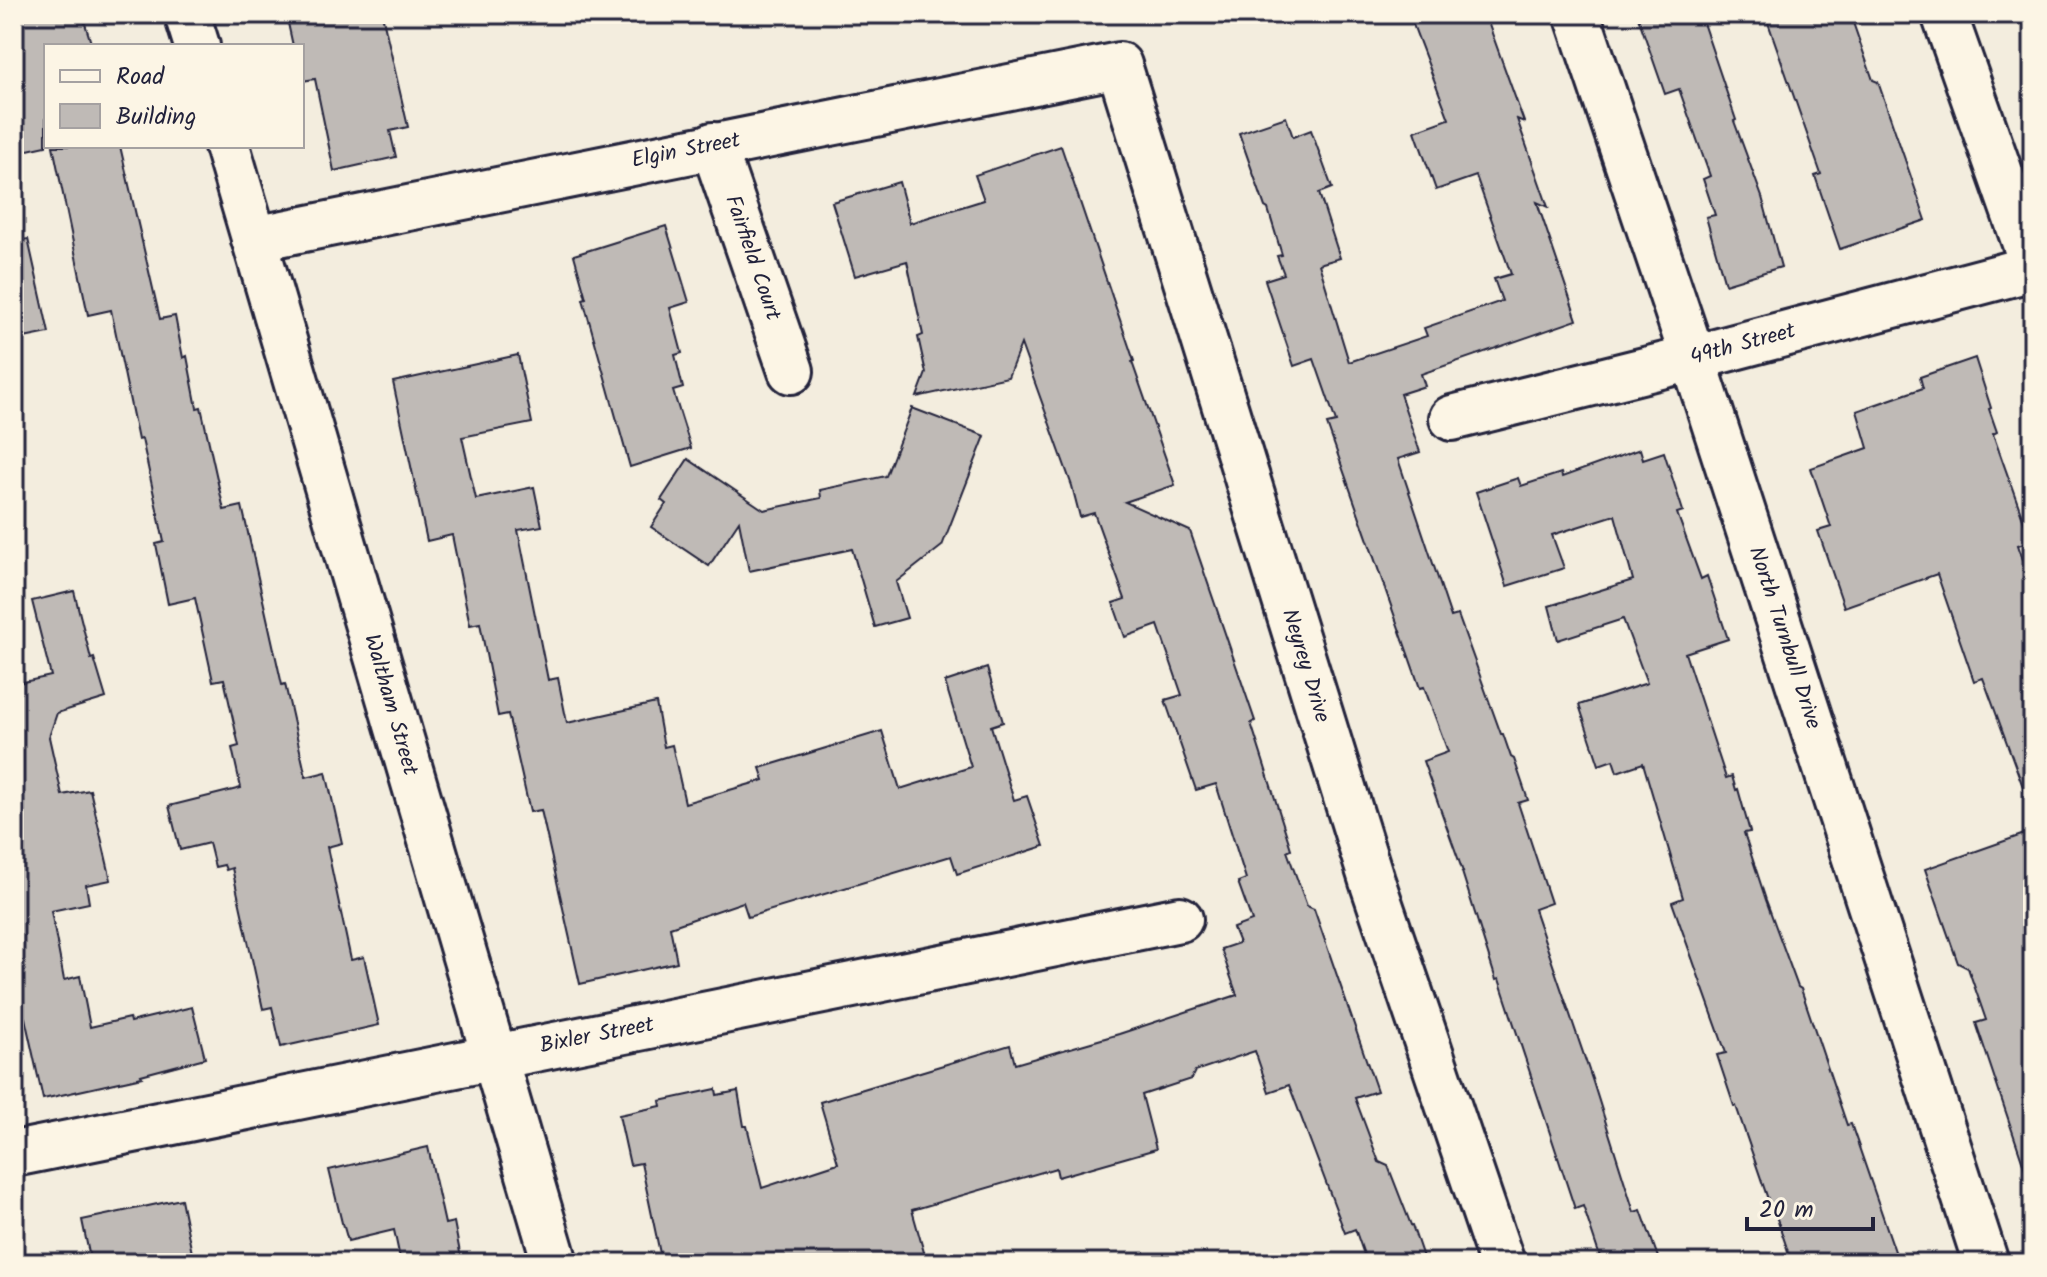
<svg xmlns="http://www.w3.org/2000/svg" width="2047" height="1277" viewBox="0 0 2047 1277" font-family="Kalam,sans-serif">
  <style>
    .building { fill: #bfbab6; stroke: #22223b; stroke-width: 2 }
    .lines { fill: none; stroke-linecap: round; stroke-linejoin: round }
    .minor-casing { stroke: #22223b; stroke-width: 50 }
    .minor { stroke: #fcf5e5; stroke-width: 44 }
    .labels { text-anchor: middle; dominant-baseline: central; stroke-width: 6; stroke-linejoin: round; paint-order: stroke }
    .street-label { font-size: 22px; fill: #22223b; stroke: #fcf5e5 }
  </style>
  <rect width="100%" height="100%" fill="#f3edde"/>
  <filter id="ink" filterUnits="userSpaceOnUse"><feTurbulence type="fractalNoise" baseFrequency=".0125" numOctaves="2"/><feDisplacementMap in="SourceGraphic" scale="16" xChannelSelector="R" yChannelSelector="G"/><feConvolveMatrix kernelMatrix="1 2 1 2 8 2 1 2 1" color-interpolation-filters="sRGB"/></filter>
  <g filter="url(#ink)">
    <g class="building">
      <path d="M14,14h68l10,32h-46v100l-32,7z"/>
      <path d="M286,14h96l26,113 -18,4 6,26 -62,14 -19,-92 -13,2v-35h-9z"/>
      <path d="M1409,14h76l39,108 -7,-3 31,88 -11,-5 40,118 -156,54 4,12 -25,8 20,58 -22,7 53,158 7,-2 43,119h2l8,23 3,2 14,41 -10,3 33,100 -17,6 59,173 41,130 7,-2 19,53h-58l-19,-57 -8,3 -76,-230 -3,1 -34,-108h1l-40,-111 25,-9 -24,-65 -4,1 -93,-264 9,-2 -22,-63 -20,7 -29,-86 19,-6 -7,-18 5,-1 -14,-46 -3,-2 -26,-74 47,-16 7,20 18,-7 21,58 -13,5 21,65 -21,6 30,98 78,-26 -3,-8 78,-27 -8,-22 17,-5 -35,-98 -40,14 -21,-59 34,-12z"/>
      <path d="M1637,14h63l36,106 -2,1 28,76 19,70 -56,17 -19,-67 9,-2 -12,-36 7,-3 -31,-87 -14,5z"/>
      <path d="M1765,14h85l23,66 5,2 48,138 -86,29 -25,-73 6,-2z"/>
      <path d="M53,146h67l40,173 15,-3 8,42 4,-2 10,52 4,-1 23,103 18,-4 40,179 3,-1 21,93 20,-5 16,71 -15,4 24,113 13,-3 15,68 -98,22 -9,-40 -9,2 -31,-141 -6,2 -2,-5 -9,2 -6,-24 -29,7 -11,-44 72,-18 -9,-40 7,-2 -15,-67 -11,2 -18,-83 -27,6 -12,-60 8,-2 -22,-103 -4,1 -27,-130 -23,5z"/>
      <path d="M1061,146l73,215 -2,1 43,123 -50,17 65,29 65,190 -4,2 40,126 -4,2 20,55 7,3 63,182 -22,7 24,64 9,4 23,59h1l13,38h-58l-12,-34 -10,4 -56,-148 -20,7 -14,-41 -60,20 -4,8 -49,16 14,54 -98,28 -2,-9 -144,42 15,53h-265l-21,-100 -11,2 -11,-50 42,-9 -1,-5 56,-12 1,6 21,-4 6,35h3l15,62 76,-25 -18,-61 190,-57 5,19 104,-30 118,-39 -16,-46 18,-6 -6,-15 19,-7 -14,-39 8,-3 -30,-95 -20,6 -31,-90 17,-5 -24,-70 -33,12 -12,-34 12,-4 -31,-86 -14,4 -8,-31 -51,-142 -13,33 -91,20 9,-24 -8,-36 5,-2 -16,-74 -52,15 -23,-74 67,-20 11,41 74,-23 -9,-25z"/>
      <path d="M666,226l23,76 -19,6 12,45 -7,2 8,33 -10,3 18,57 -61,19 -47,-168 3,-1 -12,-43z"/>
      <path d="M28,239l21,94 -35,7v-99z"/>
      <path d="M518,355l14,68 -70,14 14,62 58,-12 8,39 -24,4 30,150 10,-2 9,45 89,-20 8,44 8,-2 13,58 79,-23 -4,-12 122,-37 18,58 71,-22 -26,-85 42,-14 16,54 -12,4 23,74 13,-4 17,50 -87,28 -6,-18 -203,61 -5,-15 -73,25 7,35 -97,22 -39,-174 -11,2 -22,-98 -10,2 -18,-93 -10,2 -18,-90 -25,6 -34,-159z"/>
      <path d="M1975,358l16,50 -2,1 8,23 -4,2 38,107 -13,4 15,44v213l-4,1 -46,-125 -9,3 -37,-107 -93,33 -26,-76 13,-4 -20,-59 57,-20 -11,-37 66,-23 -3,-11z"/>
      <path d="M912,408l73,28 -43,110 -46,36 11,36 -32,9 -23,-78 -103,22 -10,-50 -30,45 -58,-39 15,-23 -5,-4 27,-41 76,51 57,-12 -1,-8 66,-14z"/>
      <path d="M1640,449l3,10 21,-7 19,59 -6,2 24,66 6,-3 21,63 -43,14 41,125 6,-2 4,14 2,-1 12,43 -6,1 22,67 32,87 3,2 46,136 4,-1 48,139h-107l-20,-59 -2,1 -34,-99h-2l-17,-51 9,-2 -54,-151 11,-4 -40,-135 -26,9 -4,-12 -14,5 -20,-60 68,-22 -24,-64 -65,21 -9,-34 84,-26 -18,-65 -63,20 12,33 -57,18 -31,-94 42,-14 3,8 40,-13 1,4z"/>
      <path d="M74,591l17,68 3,-1 12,40 -49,15 -8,24 13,58 28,-5 21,90 -25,5 3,18 -38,8 13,69 16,-4 10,51 39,-9 1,4 62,-15 13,51 -64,17 1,2 -99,22 -18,-81 -11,2v-336l37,-8 -19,-75z"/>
      <path d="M2033,831v343l-6,1 -51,-152 10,-3 -18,-52 -10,-5 -33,-94z"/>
      <path d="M428,1147l17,77 9,-2 8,41h-61l-7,-33 -46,11 -4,-14h-1l-14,-57z"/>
      <path d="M181,1199l13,64h-103l-9,-43z"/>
    </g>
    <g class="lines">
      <g class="minor-casing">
        <g id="minor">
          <path d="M187,14l10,32"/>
          <path d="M1577,14l116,344 293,905"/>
          <path d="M1944,14l89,252"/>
          <path d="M713,145l78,226"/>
          <path d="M227,146l328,1117"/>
          <path d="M254,239l865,-174 253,816 130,382"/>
          <path d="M1452,418l241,-60 340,-90"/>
          <path d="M14,1154l1166,-235"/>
        </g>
      </g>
      <use href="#minor" class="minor"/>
    </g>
  </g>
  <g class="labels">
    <g class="street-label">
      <text transform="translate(686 151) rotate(-11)">Elgin Street</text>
      <text transform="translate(752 258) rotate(71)">Fairfield Court</text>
      <text transform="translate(1743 345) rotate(-15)">49th Street</text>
      <text transform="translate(1784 638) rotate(72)">North Turnbull Drive</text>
      <text transform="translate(1305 666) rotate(73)">Neyrey Drive</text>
      <text transform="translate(390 705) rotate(74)">Waltham Street</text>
      <text transform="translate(597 1036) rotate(-11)">Bixler Street</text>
    </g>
  </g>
  <rect width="2047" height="1277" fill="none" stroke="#fcf5e5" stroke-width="48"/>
  <rect x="24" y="24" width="1999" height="1229" fill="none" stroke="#22223b" stroke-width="3" filter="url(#ink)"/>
  <rect x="44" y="44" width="260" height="104" fill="#fcf5e5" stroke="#a5a1a1" stroke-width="2"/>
  <rect x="60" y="70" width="40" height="12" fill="#fcf5e5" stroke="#a5a1a1" stroke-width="2"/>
  <text x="116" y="84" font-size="24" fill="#22223b">Road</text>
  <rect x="60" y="104" width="40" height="24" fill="#bfbab6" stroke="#a5a1a1" stroke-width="2"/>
  <text x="116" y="124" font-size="24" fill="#22223b">Building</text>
  <path d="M1747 1217v12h126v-12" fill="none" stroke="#22223b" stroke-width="4"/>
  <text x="1759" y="1217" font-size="24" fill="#22223b" stroke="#fcf5e5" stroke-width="6" paint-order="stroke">20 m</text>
</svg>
